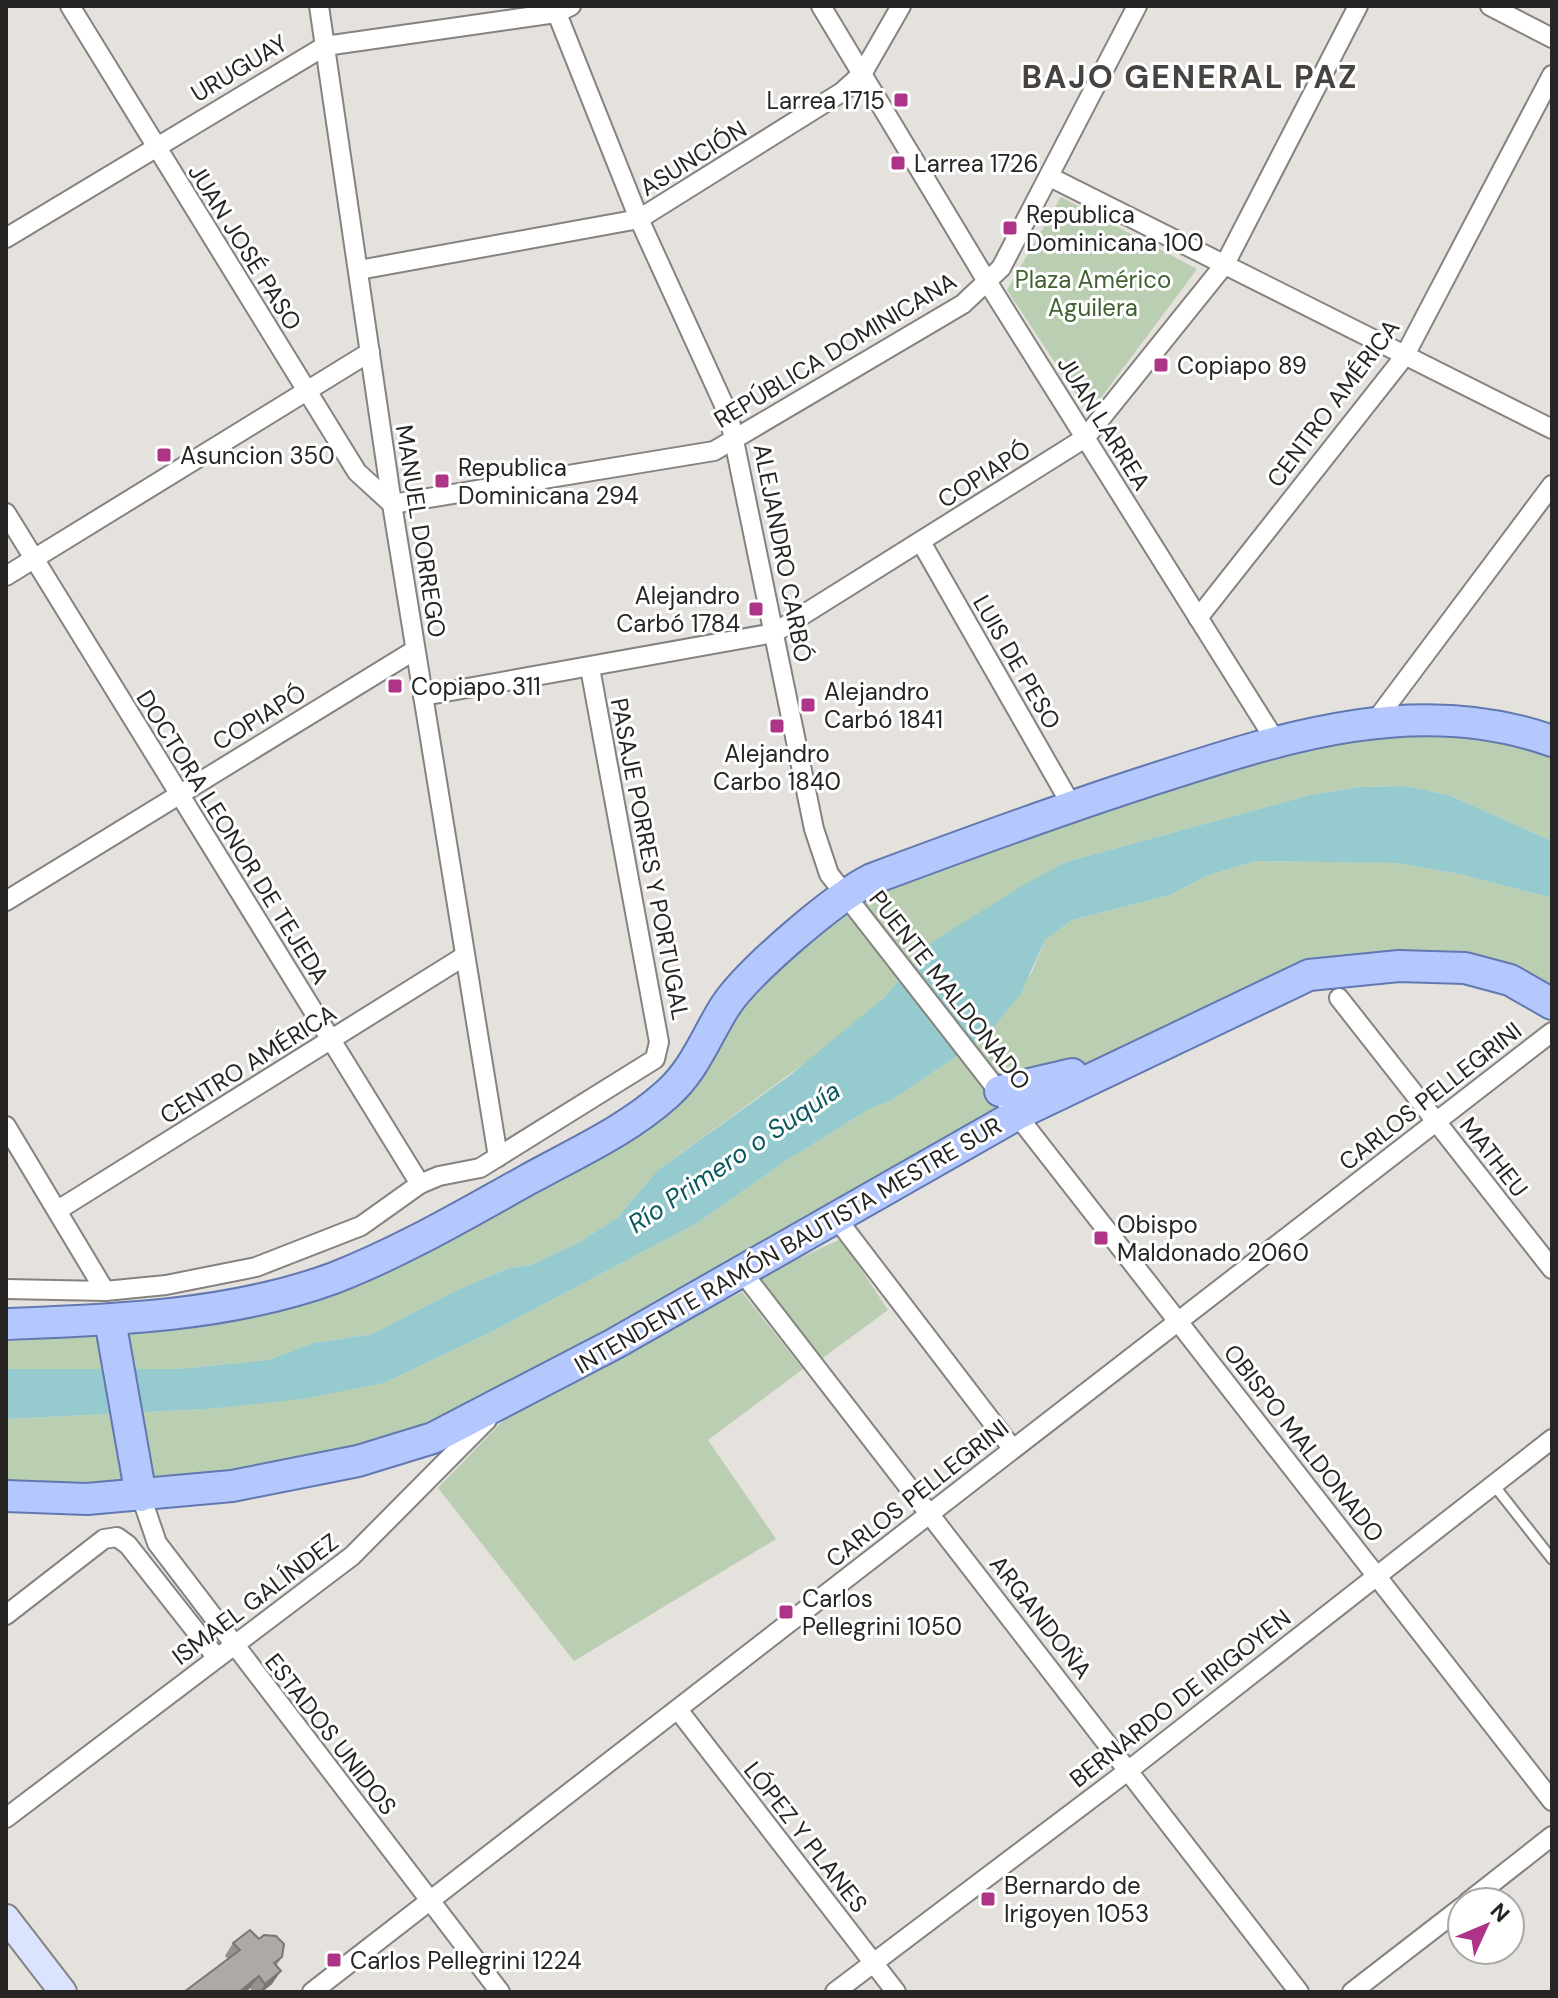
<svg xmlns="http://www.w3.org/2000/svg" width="1558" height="1998" viewBox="0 0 1558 1998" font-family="'DM Sans',sans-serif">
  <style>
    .green { fill: #baceb2 }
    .water { fill: #95cacf }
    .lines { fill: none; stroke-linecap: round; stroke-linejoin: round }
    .lane-casing { stroke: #86827f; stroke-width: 13 }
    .street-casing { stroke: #86827f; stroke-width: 22 }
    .secondary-casing { stroke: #86827f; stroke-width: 30 }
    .primary-casing { stroke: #6278b1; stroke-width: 34 }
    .lane { stroke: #fff; stroke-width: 9 }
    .street { stroke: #fff; stroke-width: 18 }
    .secondary { stroke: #dae4fe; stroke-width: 26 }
    .primary { stroke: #b5c8fe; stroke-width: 30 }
    .wall { fill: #969190 }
    .shaded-wall { fill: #7a7675 }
    .building { fill: #aea9a7; stroke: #7a7675; stroke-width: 2 }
    .poi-dot { fill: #ae3487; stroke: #fff; stroke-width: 3 }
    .labels { text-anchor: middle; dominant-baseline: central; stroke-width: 6; stroke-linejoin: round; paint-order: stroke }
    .street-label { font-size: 24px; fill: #262523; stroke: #fff }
    .poi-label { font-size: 24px; fill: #262523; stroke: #fff; text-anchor: start }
    .park-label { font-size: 24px; fill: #40612f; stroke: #fff }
    .water-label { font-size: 26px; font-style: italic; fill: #0b595f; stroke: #fff }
    .district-label { font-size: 32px; font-weight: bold; letter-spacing: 2px; fill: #464340; stroke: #fff }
  </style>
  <rect width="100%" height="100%" fill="#e5e1dd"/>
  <g class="green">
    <path d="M1061,197l136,72 -108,145 -82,-124z"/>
    <path d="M1326,728l226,13v100l-101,-45 -44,-10 -46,1 -51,8 -244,67 -137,82 -44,53 -54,47 -173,126 -40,47 -38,25 -49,23 -22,3 -52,22 -85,44 -58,9 -46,17 -90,9h-172v-45l265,-28 352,-170 102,-119 119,-112z"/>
    <path d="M1256,861l140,2 63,11 93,24v106l-42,-24 -193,-7 -574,300 -385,188 -352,35v-77l199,-10 179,-26 105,-50 210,-111 82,-58 90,-56 19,-7 94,-63 48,-66 13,-32 27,-20 98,-25 36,-19z"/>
    <path d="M841,1239l47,71 -68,50 -62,-83z"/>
    <path d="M742,1292l61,77 -95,71 68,99 -202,122 -136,-173 81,-84z"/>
  </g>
  <path class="water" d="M1407,786l44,10 101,45v57l-93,-24 -63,-11 -140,-2 -50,15 -36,19 -98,25 -27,20 -25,55 -36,43 -94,63 -19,7 -90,56 -82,58 -210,111 -105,50 -82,16 -97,10 -199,10v-50h172l90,-9 46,-17 58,-9 85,-44 52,-22 22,-3 49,-23 38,-25 40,-47 131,-94 96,-79 44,-53 98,-61 39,-21 244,-67 51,-8z"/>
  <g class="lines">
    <g class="lane-casing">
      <path id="lane" d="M1493,1484l59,75"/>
    </g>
    <g class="street-casing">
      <g id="street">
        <path d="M70,6l287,466 35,32"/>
        <path d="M319,6l73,498 106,653"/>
        <path d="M554,6l85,213 90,197 85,413 15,45 723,927"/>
        <path d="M821,6l167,277 287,457"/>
        <path d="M1490,6l62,32"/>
        <path d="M1050,177l502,252"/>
        <path d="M6,238l319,-192 231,-33 15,-7"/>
        <path d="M359,270l280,-51 203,-127 20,-18 39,-68"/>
        <path d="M392,504l322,-53 249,-147 38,-36 136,-262"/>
        <path d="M6,513l414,671"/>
        <path d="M921,542l151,264"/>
        <path d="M6,576l364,-224"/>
        <path d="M1198,618l206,-261 148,-282"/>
        <path d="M423,696l351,-63 311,-195 140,-174 133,-258"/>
        <path d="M1373,724l179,-239"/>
        <path d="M6,901l409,-251"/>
        <path d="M1339,998l213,271"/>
        <path d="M6,1126l99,165"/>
        <path d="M58,1210l405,-253"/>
        <path d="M837,1219l175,229"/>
        <path d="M743,1273l556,719"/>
        <path d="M6,1289l99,2 61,-6 90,-18 105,-41 59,-42 19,-8 41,-8 175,-109 4,-17 -69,-374"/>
        <path d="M141,1496l16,47 343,449"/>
        <path d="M6,1615l98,-76 13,-2 11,8 89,113"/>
        <path d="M679,1711l217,281"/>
        <path d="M6,1818l346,-262 135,-136"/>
        <path d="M1468,1902l84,-66"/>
        <path d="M312,1992l1240,-960"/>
        <path d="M835,1992l294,-222 423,-331"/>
        <path d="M1352,1992l110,-85"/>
      </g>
    </g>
    <g class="secondary-casing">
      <path id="secondary" d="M6,1918l57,74"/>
    </g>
    <g class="primary-casing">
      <g id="primary">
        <path d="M1000,1091l72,-17"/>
        <path d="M110,1320l31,176"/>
        <path d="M6,1324c108,-4 225,-8 328,-46 67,-26 130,-63 193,-98 47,-26 99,-49 139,-85 29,-25 40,-59 60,-90 24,-35 108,-107 146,-126 91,-34 183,-68 276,-98 130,-42 267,-89 404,-40"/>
        <path d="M6,1496l81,3 145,-13 126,-25 75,-23 181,-94 404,-230 291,-139 90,-9 66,2 45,12 42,24"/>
      </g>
    </g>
    <use href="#lane" class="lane"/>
    <use href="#street" class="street"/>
    <use href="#secondary" class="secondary"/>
    <use href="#primary" class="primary"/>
  </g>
  <path class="wall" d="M259,1939l23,18 -6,9 -4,18 -10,8h-9l-3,-4 -4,4h-62l44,-33 -3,-3 8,-13z"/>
  <g class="shaded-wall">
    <path d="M281,1971l-9,13 -10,8h-2l5,-8z"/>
    <path d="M259,1976l-9,12 -4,4h-7z"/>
  </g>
  <path class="building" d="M250,1930l9,9 5,-4 12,1 8,8 -2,13 -8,6 7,8 -16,13 -6,-8 -20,16h-55l56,-42 -7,-7z"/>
  <g class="poi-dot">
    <rect x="893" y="92" width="16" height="16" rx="4"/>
    <rect x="890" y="155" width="16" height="16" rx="4"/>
    <rect x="1002" y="220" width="16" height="16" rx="4"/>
    <rect x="1153" y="357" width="16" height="16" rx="4"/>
    <rect x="156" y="447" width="16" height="16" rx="4"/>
    <rect x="434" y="473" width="16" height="16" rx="4"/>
    <rect x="748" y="601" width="16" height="16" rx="4"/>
    <rect x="387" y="678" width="16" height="16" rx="4"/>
    <rect x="800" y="697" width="16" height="16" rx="4"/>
    <rect x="769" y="718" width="16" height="16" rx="4"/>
    <rect x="1093" y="1230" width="16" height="16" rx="4"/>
    <rect x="778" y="1604" width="16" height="16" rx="4"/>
    <rect x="980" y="1891" width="16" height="16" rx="4"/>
    <rect x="326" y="1952" width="16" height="16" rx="4"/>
  </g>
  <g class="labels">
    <g class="street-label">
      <text transform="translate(239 68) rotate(-31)">URUGUAY</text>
      <text transform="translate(693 158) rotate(-32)">ASUNCIÓN</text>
      <text transform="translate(245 247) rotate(58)">JUAN JOSÉ PASO</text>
      <text transform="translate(835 350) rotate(-31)">REPÚBLICA DOMINICANA</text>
      <text transform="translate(1333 403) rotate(-53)">CENTRO AMÉRICA</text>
      <text transform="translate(1104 423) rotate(58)">JUAN LARREA</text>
      <text transform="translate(984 474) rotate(-32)">COPIAPÓ</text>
      <text transform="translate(421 531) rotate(81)">MANUEL DORREGO</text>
      <text transform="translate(783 553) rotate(79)">ALEJANDRO CARBÓ</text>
      <text transform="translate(1017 662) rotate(60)">LUIS DE PESO</text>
      <text transform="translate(259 717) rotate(-31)">COPIAPÓ</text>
      <text transform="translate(233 837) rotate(58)">DOCTORA LEONOR DE TEJEDA</text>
      <text transform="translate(650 859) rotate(79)">PASAJE PORRES Y PORTUGAL</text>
      <text transform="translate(950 990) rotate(52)">PUENTE MALDONADO</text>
      <text transform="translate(248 1064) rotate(-32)">CENTRO AMÉRICA</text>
      <text transform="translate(1430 1096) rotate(-38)">CARLOS PELLEGRINI</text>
      <text transform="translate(1494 1157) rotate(52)">MATHEU</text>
      <text transform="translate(788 1245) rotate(-30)">INTENDENTE RAMÓN BAUTISTA MESTRE SUR</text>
      <text transform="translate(1304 1443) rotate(52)">OBISPO MALDONADO</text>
      <text transform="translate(917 1493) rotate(-38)">CARLOS PELLEGRINI</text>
      <text transform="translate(255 1599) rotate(-37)">ISMAEL GALÍNDEZ</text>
      <text transform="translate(1041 1617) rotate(52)">ARGANDOÑA</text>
      <text transform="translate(1180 1698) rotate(-38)">BERNARDO DE IRIGOYEN</text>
      <text transform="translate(331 1734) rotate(52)">ESTADOS UNIDOS</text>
      <text transform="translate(806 1837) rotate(52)">LÓPEZ Y PLANES</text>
    </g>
    <g class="poi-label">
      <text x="885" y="100" text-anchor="end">Larrea 1715</text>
      <text x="914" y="163">Larrea 1726</text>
      <text x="1026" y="214">Republica<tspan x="1026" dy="28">Dominicana 100</tspan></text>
      <text x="1177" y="365">Copiapo 89</text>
      <text x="180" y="455">Asuncion 350</text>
      <text x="458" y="467">Republica<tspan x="458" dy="28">Dominicana 294</tspan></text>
      <text x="740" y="595" text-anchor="end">Alejandro<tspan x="740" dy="28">Carbó 1784</tspan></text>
      <text x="411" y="686">Copiapo 311</text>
      <text x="824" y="691">Alejandro<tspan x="824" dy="28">Carbó 1841</tspan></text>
      <text x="777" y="753" text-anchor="middle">Alejandro<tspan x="777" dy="28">Carbo 1840</tspan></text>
      <text x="1117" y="1224">Obispo<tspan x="1117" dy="28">Maldonado 2060</tspan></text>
      <text x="802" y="1598">Carlos<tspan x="802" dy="28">Pellegrini 1050</tspan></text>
      <text x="1004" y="1885">Bernardo de<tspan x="1004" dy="28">Irigoyen 1053</tspan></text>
      <text x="350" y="1960">Carlos Pellegrini 1224</text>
    </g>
    <g class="park-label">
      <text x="1093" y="279">Plaza Américo<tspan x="1093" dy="28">Aguilera</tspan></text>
    </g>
    <g class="water-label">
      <text transform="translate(734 1157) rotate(-34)">Río Primero o Suquía</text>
    </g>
    <g class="district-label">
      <text x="1190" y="77">BAJO GENERAL PAZ</text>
    </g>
  </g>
  <rect width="1558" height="1998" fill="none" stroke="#262523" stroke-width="16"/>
  <g transform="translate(1486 1926) rotate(46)"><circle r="38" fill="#ffffff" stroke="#a8a8a7" stroke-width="2"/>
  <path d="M0-6L14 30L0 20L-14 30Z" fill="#ae3487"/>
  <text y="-12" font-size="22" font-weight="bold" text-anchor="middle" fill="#262523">N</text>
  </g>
</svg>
